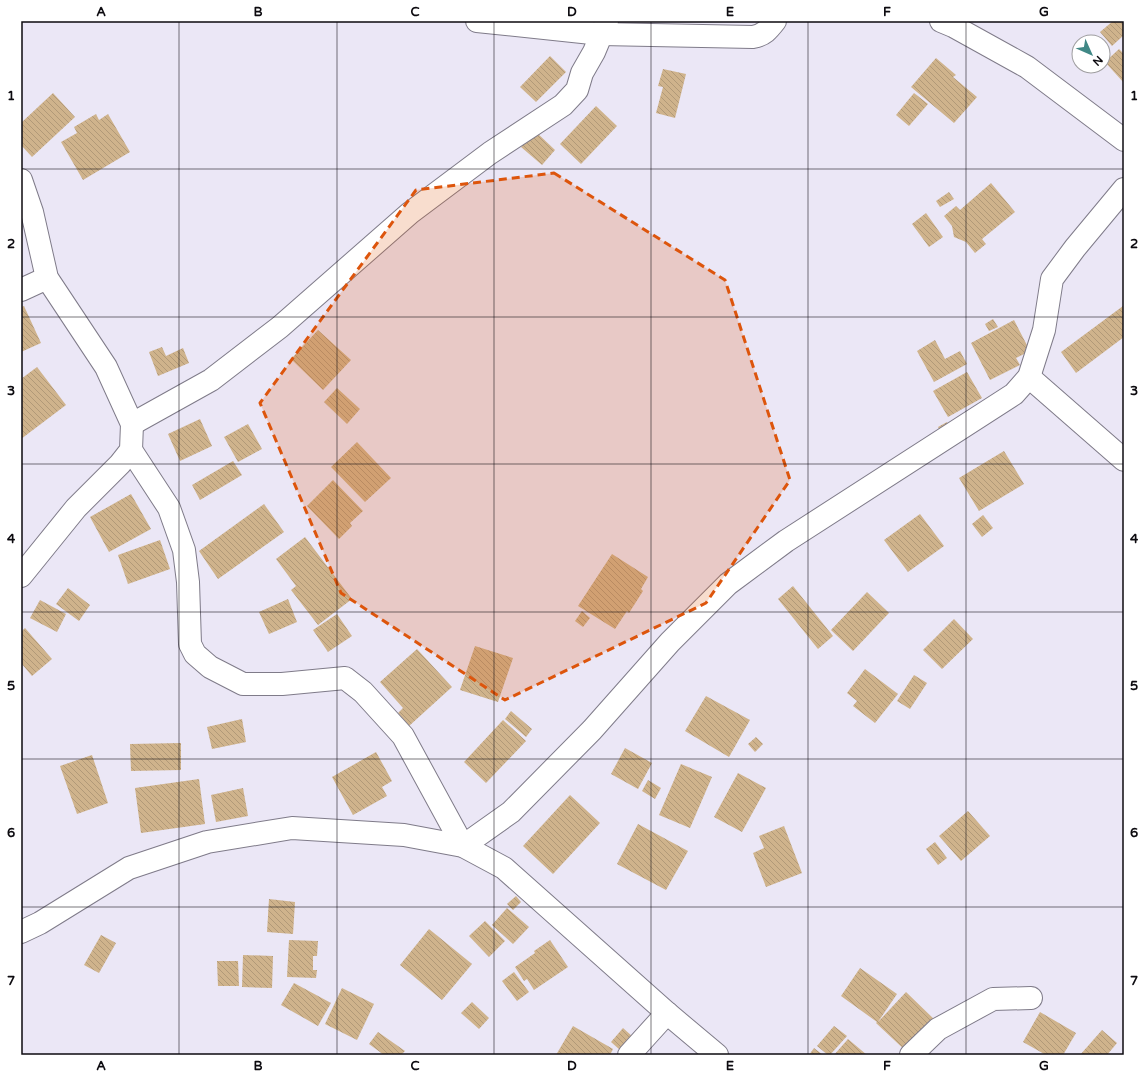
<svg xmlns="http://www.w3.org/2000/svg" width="1145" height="1076" viewBox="0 0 1145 1076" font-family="'Varela Round',sans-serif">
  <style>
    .building { fill: url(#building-back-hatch) }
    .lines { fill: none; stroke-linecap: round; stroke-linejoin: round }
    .minor-casing { stroke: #7f7b89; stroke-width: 24 }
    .minor { stroke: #fff; stroke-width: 22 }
    .marked { fill: #dd550c; fill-opacity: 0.2; stroke: #dd550c; stroke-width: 3; stroke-dasharray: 8 5; stroke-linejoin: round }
    .grid { fill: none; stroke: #0c0a0f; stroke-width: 1; stroke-opacity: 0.55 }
    .neatline { fill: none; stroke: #0c0a0f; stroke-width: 1.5 }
    .grid-label { font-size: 13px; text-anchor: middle; font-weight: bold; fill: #0c0a0f }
  </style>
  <defs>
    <pattern id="building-back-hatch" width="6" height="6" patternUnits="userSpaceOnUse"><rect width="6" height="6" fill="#cfb38c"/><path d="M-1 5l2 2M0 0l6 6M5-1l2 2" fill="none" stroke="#b19978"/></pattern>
  </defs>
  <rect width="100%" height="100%" fill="#ebe7f6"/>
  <g class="building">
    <path d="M1113,21h11v14l-12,11 -12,-14z"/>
    <path d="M1119,49l5,5v29l-19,-21z"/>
    <path d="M550,56l16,16 -30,30 -16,-15z"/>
    <path d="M936,58l20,17 -3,2 24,20 -23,26 -43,-36z"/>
    <path d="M663,69l23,5 -11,44 -19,-5 7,-26 -5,-1z"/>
    <path d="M53,93l22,24 -43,40 -11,-12v-22z"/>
    <path d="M914,93l14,11 -19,22 -13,-11z"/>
    <path d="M596,106l21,20 -36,38 -21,-20z"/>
    <path d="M96,114l3,6 9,-6 22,38 -47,28 -22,-38 16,-9 -3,-6z"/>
    <path d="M535,131l20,19 -13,15 -21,-18z"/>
    <path d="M991,183l24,29 -33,27 4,5 -11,9 -9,-11 -12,-5 -2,-11 -8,-10 12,-10 4,4z"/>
    <path d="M949,192l5,7 -14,8 -4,-6z"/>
    <path d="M926,213l17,24 -14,10 -17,-23z"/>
    <path d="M24,306l17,37 -20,9v-45z"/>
    <path d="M1123,306l1,1v30l-48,36 -15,-21z"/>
    <path d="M993,319l5,8 -9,4 -4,-7z"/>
    <path d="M1014,320l16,31 -14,7 4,7 -30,15 -19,-37z"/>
    <path d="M318,330l33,30 -28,30 -32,-31z"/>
    <path d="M935,340l10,19 15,-8 7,13 -33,18 -17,-31z"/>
    <path d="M162,347l4,9 17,-8 6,15 -31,13 -9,-24z"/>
    <path d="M37,367l29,38 -45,34v-60z"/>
    <path d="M967,372l15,26 -34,19 -15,-26z"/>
    <path d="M337,388l23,21 -13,15 -23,-22z"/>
    <path d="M200,419l12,27 -32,15 -12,-27z"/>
    <path d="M947,422l4,8 -9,5 -4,-8z"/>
    <path d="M248,424l14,25 -24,13 -14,-25z"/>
    <path d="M357,442l34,36 -26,24 -34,-35z"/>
    <path d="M1004,451l20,33 -45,27 -20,-33z"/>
    <path d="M233,461l9,14 -42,25 -8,-15z"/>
    <path d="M333,480l30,31 -13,12 2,3 -13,13 -32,-33z"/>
    <path d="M131,494l20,35 -42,23 -19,-35z"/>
    <path d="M264,504l20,28 -66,47 -19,-28z"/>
    <path d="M920,514l24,32 -36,26 -24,-32z"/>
    <path d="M983,515l10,13 -11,9 -10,-13z"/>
    <path d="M305,537l47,62 -34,26 -27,-35 5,-4 -20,-27z"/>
    <path d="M160,540l10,29 -42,15 -10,-29z"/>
    <path d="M612,554l36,23 -7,12 2,2 -14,22 -2,-2 -12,18 -37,-23z"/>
    <path d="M793,586l40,50 -15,13 -40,-50z"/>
    <path d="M68,588l22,17 -11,16 -23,-17z"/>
    <path d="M867,592l22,21 -36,38 -22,-21z"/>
    <path d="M288,599l9,23 -28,12 -10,-22z"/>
    <path d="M40,600l26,14 -9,18 -27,-14z"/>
    <path d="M582,611l8,7 -7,9 -8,-6z"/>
    <path d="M337,614l15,22 -24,16 -15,-22z"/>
    <path d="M954,619l19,20 -31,30 -19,-19z"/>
    <path d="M25,628l27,31 -20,17 -11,-13v-31z"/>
    <path d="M475,646l38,12 -15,44 -38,-12z"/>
    <path d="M417,649l35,38 -43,39 -11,-13 5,-5 -23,-26z"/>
    <path d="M865,669l33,25 -23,29 -22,-17 4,-5 -10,-8z"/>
    <path d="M914,675l13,8 -17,26 -13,-8z"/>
    <path d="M706,696l44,24 -21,37 -44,-26z"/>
    <path d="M511,711l21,18 -6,8 -21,-18z"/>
    <path d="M242,719l4,23 -34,7 -5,-22z"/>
    <path d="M503,720l23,21 -40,42 -22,-21z"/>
    <path d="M756,737l7,7 -8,8 -7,-8z"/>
    <path d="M181,743v27l-50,1 -1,-27z"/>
    <path d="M625,748l27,15 -14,26 -27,-15z"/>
    <path d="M376,752l16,29 -10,6 5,9 -34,19 -21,-38z"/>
    <path d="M92,755l16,48 -31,11 -17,-48z"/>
    <path d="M681,764l31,13 -22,51 -31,-13z"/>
    <path d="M738,773l28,15 -24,44 -28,-15z"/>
    <path d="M199,779l6,45 -64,9 -6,-45z"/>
    <path d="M648,780l13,8 -6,11 -13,-8z"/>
    <path d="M243,788l5,28 -32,6 -5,-27z"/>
    <path d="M570,795l30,28 -47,51 -30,-28z"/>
    <path d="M968,811l22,25 -29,25 -22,-25z"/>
    <path d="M638,824l50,27 -22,39 -49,-26z"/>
    <path d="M784,826l18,47 -36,14 -13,-34 11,-5 -5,-12z"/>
    <path d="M935,842l12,16 -9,7 -12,-16z"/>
    <path d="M516,896l5,6 -8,8 -6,-6z"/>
    <path d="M269,899l26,3 -2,32 -26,-2z"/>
    <path d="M507,908l22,19 -16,17 -21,-19z"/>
    <path d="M485,921l20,20 -16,16 -20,-21z"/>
    <path d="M429,929l43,35 -30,36 -42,-35z"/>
    <path d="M101,935l15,8 -17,30 -15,-8z"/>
    <path d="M289,940l29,1 -1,15h-4v14h4l-1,8 -29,-1z"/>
    <path d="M550,940l18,27 -34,23 -7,-11 -3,2 -9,-14 20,-14 -1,-2z"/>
    <path d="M243,955l30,1 -1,32 -30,-1z"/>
    <path d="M217,961h21l1,25h-21z"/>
    <path d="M860,968l37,26 -19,28 28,-30 31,30 -29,31 -32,-30 1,-1 -36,-26z"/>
    <path d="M514,972l15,20 -12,9 -15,-20z"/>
    <path d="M294,983l37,20 -13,23 -37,-21z"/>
    <path d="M342,988l32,16 -17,36 -32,-16z"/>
    <path d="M472,1002l17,16 -10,11 -18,-16z"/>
    <path d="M1040,1012l36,21 -13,22h-17l-23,-13z"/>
    <path d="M573,1026l40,23 -3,6h-54z"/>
    <path d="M834,1026l13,10 -17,19h-2l-11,-9z"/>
    <path d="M623,1028l10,9 -13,13 -9,-8z"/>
    <path d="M1102,1030l15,13 -10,12h-27z"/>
    <path d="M378,1032l27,19 -4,4h-17l-15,-11z"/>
    <path d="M848,1039l19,16h-33z"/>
    <path d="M814,1048l9,7h-14z"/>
  </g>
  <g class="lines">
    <g class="minor-casing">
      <g id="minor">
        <path d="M477,21l124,13 152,3c11,-2 15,-7 22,-16"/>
        <path d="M941,21l12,5 74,41 97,73"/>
        <path d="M21,180l11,32 15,66 59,89 26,57 -1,26 -11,14 -44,44 -55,68"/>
        <path d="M21,290l26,-12"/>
        <path d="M1029,377l95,83"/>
        <path d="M132,424l79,-44 69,-53 130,-114 80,-60 73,-48 14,-15 5,-17 12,-21 13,-31"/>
        <path d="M131,450l38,58 15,42 4,32 2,62 5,10 15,13 33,17h39l63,-6 18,14 40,44 60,110 48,-34 81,-82 78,-88 58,-58 58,-43 228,-147 15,-17 15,-47 8,-51 23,-31 49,-59"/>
        <path d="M21,932l19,-9 89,-55 78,-26 85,-14 112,7 59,11 41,22 163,145 50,42"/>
        <path d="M629,1055l38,-42"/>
        <path d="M911,1055l27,-26 55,-30 38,-1"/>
      </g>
    </g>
    <use href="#minor" class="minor"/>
  </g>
  <path class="marked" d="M554,173l171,107 65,200 -84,123 -201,97 -164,-107 -81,-190 156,-213z"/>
  <path class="grid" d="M179,21v1034M337,21v1034M494,21v1034M651,21v1034M808,21v1034M966,21v1034M21,169h1103M21,317h1103M21,464h1103M21,612h1103M21,759h1103M21,907h1103"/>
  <rect width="1145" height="1076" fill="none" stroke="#ffffff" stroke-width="44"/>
  <g transform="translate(1091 54) rotate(135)"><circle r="19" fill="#ffffff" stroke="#9e9d9f"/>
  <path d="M0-3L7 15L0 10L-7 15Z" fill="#408886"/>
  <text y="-6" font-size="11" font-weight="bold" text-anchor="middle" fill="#0c0a0f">N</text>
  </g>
  <rect x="22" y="22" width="1101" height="1032" class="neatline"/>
  <g class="grid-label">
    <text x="101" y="16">A</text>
    <text x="258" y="16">B</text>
    <text x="415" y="16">C</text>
    <text x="572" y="16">D</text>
    <text x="730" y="16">E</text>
    <text x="887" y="16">F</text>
    <text x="1044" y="16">G</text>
    <text x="11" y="100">1</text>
    <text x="1134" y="100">1</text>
    <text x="11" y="248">2</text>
    <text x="1134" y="248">2</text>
    <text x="11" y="395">3</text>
    <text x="1134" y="395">3</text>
    <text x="11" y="543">4</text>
    <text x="1134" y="543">4</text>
    <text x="11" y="690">5</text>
    <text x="1134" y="690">5</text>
    <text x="11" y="837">6</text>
    <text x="1134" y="837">6</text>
    <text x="11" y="985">7</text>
    <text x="1134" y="985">7</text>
    <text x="101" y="1070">A</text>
    <text x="258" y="1070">B</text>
    <text x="415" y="1070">C</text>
    <text x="572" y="1070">D</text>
    <text x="730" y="1070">E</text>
    <text x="887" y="1070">F</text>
    <text x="1044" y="1070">G</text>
  </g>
</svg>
